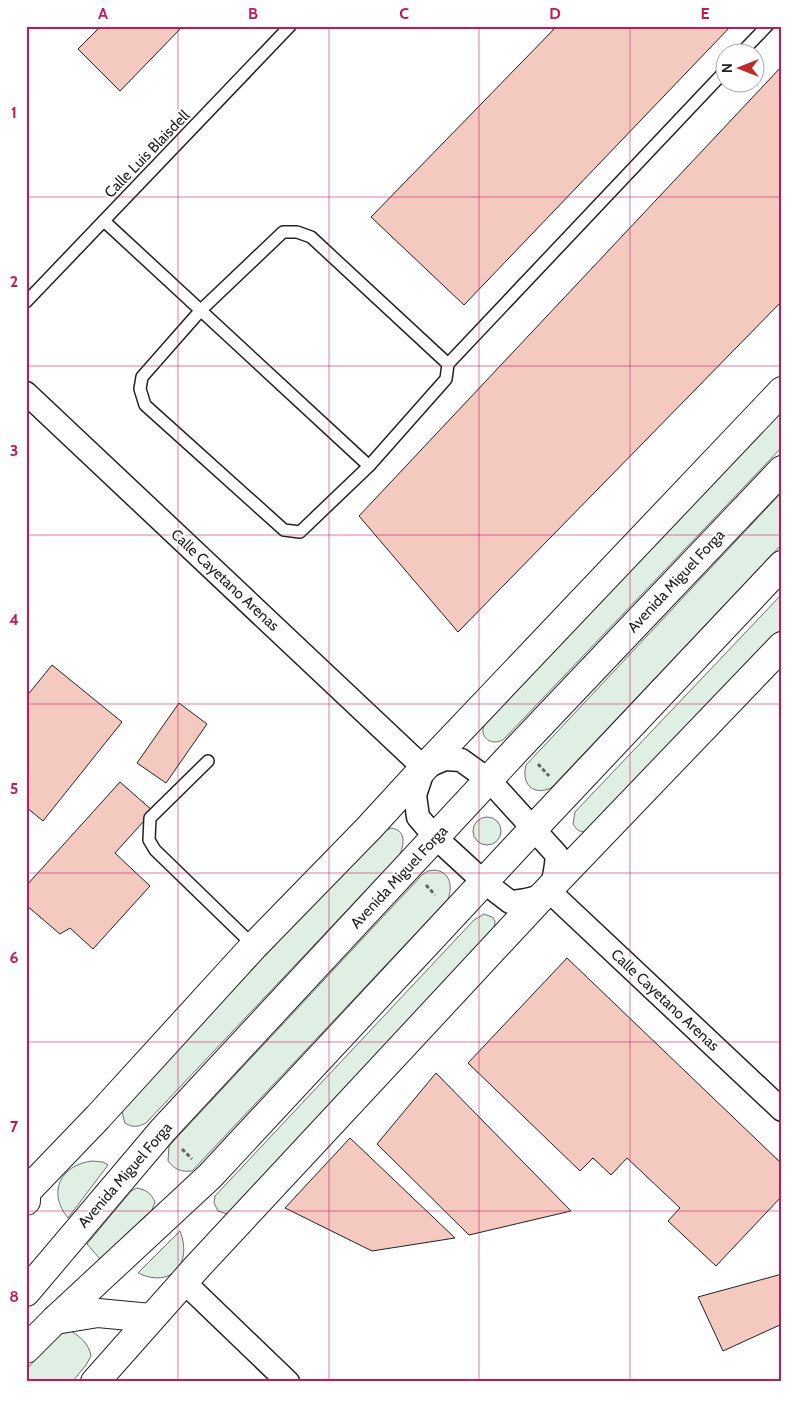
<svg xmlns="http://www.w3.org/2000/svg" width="808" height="1408" viewBox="0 0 808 1408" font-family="Cabin,sans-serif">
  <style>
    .green { fill: #e0efe3; stroke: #6f6f6f }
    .building { fill: #f3c9c0; stroke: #222 }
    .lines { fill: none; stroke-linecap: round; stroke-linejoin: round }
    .service-casing { stroke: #222; stroke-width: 14 }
    .minor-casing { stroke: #222; stroke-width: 25 }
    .primary-casing { stroke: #222; stroke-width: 30 }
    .trunk-casing { stroke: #222; stroke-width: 30 }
    .path { stroke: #646464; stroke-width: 3; stroke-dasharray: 4 2.5; stroke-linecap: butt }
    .service { stroke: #fff; stroke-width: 11 }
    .minor { stroke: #fff; stroke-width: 22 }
    .primary { stroke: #fff; stroke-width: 28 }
    .trunk { stroke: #fff; stroke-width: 28 }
    .grid { fill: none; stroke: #c2185b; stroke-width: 1; stroke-opacity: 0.55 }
    .labels { text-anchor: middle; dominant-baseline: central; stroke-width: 4; stroke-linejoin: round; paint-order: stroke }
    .street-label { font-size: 15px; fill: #222; stroke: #fff }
    .neatline { fill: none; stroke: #c2185b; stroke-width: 2 }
    .grid-label { font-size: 16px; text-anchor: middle; font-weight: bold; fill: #c2185b }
  </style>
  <rect width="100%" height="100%" fill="#fff"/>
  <g class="green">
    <path d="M782,408v39l-278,292c-7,5 -18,4 -21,-6 -1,-4 2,-9 4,-13z"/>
    <path d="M782,492v52l-231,244c-18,8 -30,-4 -25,-23z"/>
    <path d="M782,594v34l-193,203c-8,2 -12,0 -16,-7l2,-12z"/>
    <circle cx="487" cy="831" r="14"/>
    <path d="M391,828c14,2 14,14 9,26l-254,269c-8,4 -13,5 -21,0l-3,-11 3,-8 256,-271z"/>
    <path d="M435,870c15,2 18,16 13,29l-256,272c-11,1 -17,-1 -24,-10l1,-15 253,-271 6,-4z"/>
    <path d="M484,914l8,3 3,4 -1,10 -263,282 -4,1 -9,-3 -4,-8 1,-7 259,-276z"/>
    <path d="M92,1161l11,1 5,3 -40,53c-21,-25 -8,-53 24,-57z"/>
    <path d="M137,1188c9,2 14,5 18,14l-3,8 -52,49 -13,-15 44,-53z"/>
    <path d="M180,1231c13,33 -9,58 -42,42z"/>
    <path d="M69,1330c11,6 20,14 22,26l-5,9 -14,17h-46v-12l30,-33z"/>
  </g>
  <g class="building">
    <path d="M101,26h82l-63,65 -42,-42z"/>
    <path d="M557,26h174l-267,279 -93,-88z"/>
    <path d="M782,66v235l-324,331 -99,-116z"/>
    <path d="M52,665l70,57 -79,99 -17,-14v-110z"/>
    <path d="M179,703l28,21 -41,59 -29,-20z"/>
    <path d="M120,782l33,29 -38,42 35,33 -57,63 -23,-21 -10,6 -34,-29v-19z"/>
    <path d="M567,958l215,206v32l-66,70 -48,-45 12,-13 -53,-50 -16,17 -18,-17 -13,13 -112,-108z"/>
    <path d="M436,1073l135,138 -102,24 -92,-91z"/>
    <path d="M350,1138l105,100 -83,13 -87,-43z"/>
    <path d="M782,1274v50l-59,27 -25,-54z"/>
  </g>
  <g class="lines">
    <g class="service-casing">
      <g id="service">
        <path d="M742,52l25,-26"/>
        <path d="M104,221l265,245"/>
        <path d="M26,302l264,-276"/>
        <path d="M448,364l-137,-127 -14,-5h-14l-82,78 -59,67 -2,12 5,16 139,125 16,2 69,-66 77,-87 2,-15 278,-294"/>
        <path d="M208,761l-58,57 -1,22 6,10 99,96"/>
      </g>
    </g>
    <g class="minor-casing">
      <g id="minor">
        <path d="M26,393l398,375"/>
        <path d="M445,759l16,1 28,20 68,75c-1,9 -2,27 -9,35 -8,9 -27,11 -38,12l-26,-20 -49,-45 -17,-20 -3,-22 9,-27z"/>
        <path d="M548,890l234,220"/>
        <path d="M184,1282l104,100"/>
      </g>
    </g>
    <g class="primary-casing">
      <g id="primary">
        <path d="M26,1192l72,-75 156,-171 115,-118 55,-60 358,-377"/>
        <path d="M95,1382l102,-115 351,-377 234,-244"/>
      </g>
    </g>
    <g class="trunk-casing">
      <g id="trunk">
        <path d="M26,1201v-10"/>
        <path d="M26,1292l137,-162 356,-383 263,-277"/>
        <path d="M55,1320l43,-7 53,5"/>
        <path d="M26,1349l29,-29 155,-144 324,-348 248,-263"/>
      </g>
    </g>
    <g class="path">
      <path d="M538,764l11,12"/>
      <path d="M426,885l9,10"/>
      <path d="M182,1149l10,10"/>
    </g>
    <use href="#service" class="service"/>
    <use href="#minor" class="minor"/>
    <use href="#primary" class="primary"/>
    <use href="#trunk" class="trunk"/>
  </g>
  <path class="grid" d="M178,26v1356M329,26v1356M479,26v1356M630,26v1356M26,197h756M26,366h756M26,535h756M26,704h756M26,873h756M26,1042h756M26,1211h756"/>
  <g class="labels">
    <g class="street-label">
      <text transform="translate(147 154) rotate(-46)">Calle Luis Blaisdell</text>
      <text transform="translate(225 580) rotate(43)">Calle Cayetano Arenas</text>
      <text transform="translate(676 581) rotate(-47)">Avenida Miguel Forga</text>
      <text transform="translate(399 877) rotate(-47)">Avenida Miguel Forga</text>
      <text transform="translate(665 1000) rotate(43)">Calle Cayetano Arenas</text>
      <text transform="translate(125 1175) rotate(-49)">Avenida Miguel Forga</text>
    </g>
  </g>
  <rect width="808" height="1408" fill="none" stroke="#ffffff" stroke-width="55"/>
  <g transform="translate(740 68) rotate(270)"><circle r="24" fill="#ffffff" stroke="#a7a7a7"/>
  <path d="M0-4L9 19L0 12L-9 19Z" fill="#c62828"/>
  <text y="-8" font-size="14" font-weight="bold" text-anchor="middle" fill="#222222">N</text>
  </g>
  <rect x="28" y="28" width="752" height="1352" class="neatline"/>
  <g class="grid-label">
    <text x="103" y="19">A</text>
    <text x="253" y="19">B</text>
    <text x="404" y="19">C</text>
    <text x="555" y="19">D</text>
    <text x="705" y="19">E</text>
    <text x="14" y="118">1</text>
    <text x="14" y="287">2</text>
    <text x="14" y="456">3</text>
    <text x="14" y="625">4</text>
    <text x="14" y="794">5</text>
    <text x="14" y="963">6</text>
    <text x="14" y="1132">7</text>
    <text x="14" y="1302">8</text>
  </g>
</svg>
